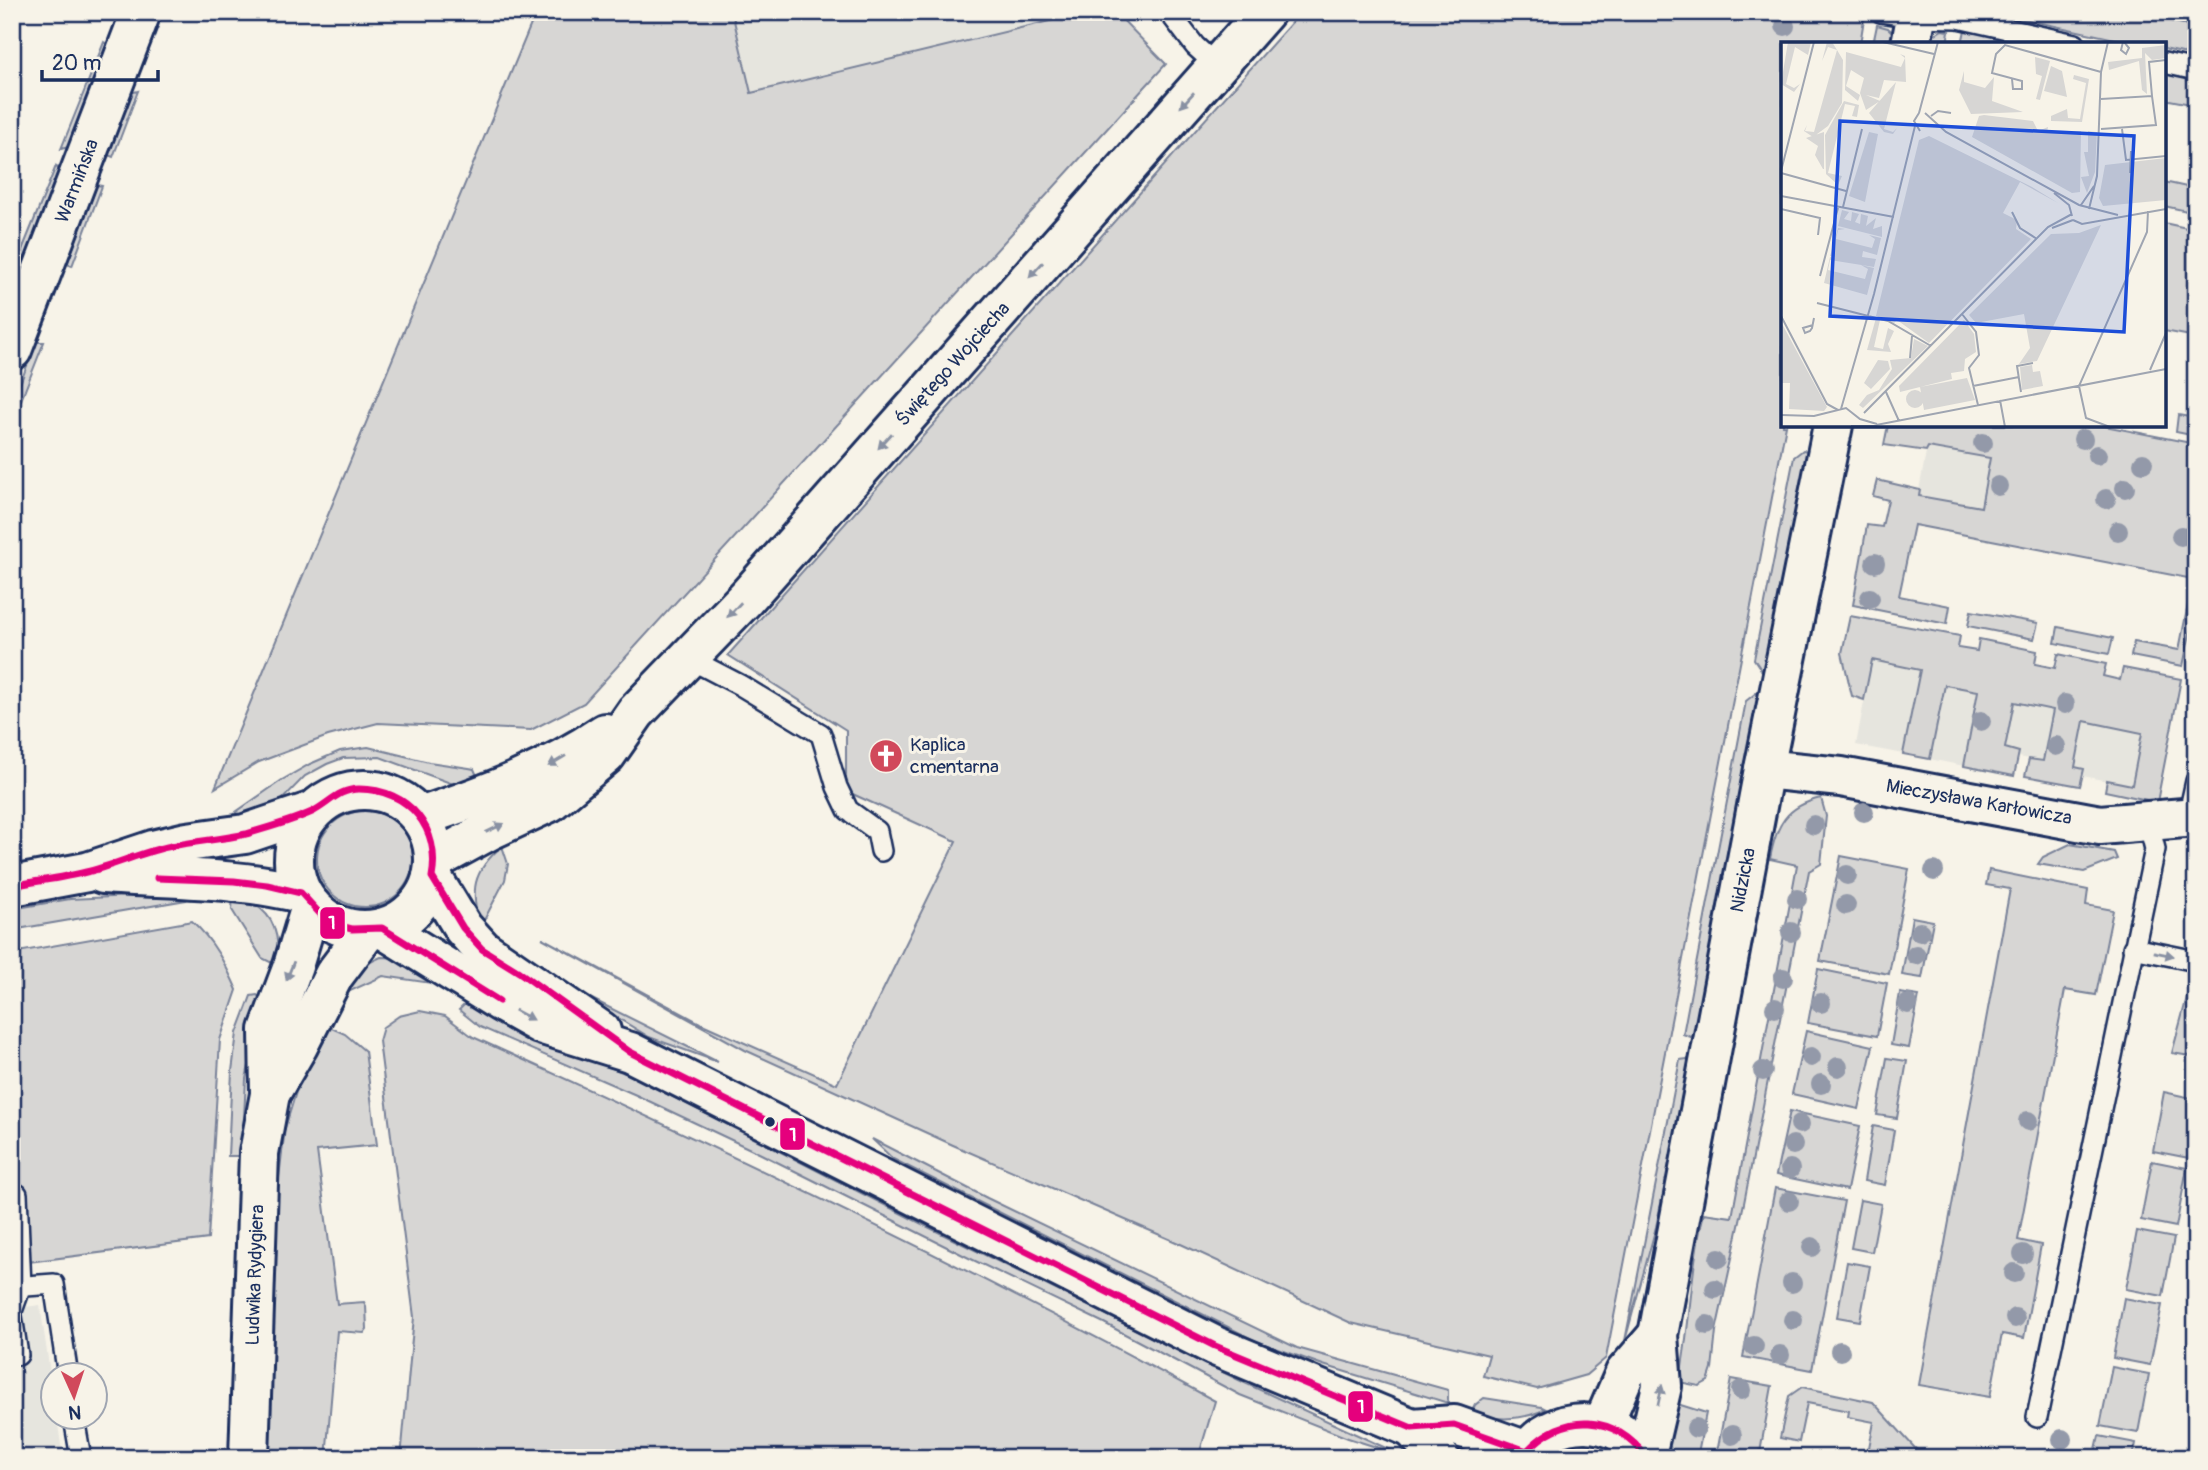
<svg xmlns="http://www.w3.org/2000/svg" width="2208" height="1470" viewBox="0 0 2208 1470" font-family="Pangolin,sans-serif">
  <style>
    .built { fill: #e6e5de }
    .green { fill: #d7d6d4; stroke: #798299; stroke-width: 2 }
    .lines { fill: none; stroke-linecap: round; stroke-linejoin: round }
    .lane-casing { stroke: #1b2f5e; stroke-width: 24 }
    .street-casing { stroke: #1b2f5e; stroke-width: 44 }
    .secondary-casing { stroke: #1b2f5e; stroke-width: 44 }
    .lane { stroke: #f7f3e8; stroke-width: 19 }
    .street { stroke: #f7f3e8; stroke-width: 38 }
    .secondary { stroke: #f7f3e8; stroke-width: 38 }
    .bus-1-casing { stroke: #f7f3e8; stroke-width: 12 }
    .bus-1 { stroke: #e5007d; stroke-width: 7 }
    .tree { fill: #9399a9 }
    .oneway { fill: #8991a3 }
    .bus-dot { fill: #1b2f5e; stroke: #f7f3e8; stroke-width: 2.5 }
    .labels { text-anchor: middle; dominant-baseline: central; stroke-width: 6; stroke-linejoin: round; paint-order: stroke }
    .street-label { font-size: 19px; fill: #1b2f5e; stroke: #f7f3e8 }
    .poi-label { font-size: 19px; fill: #1b2f5e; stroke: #f7f3e8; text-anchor: start }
    .inset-road { fill: none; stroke: #9fa5b1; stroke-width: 2 }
    .view { fill: #1d4ed8; fill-opacity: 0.15; stroke: #1d4ed8; stroke-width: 3.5 }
    .inset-edge { fill: none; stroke: #1b2f5e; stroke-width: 3.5 }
    .line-badge { stroke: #f7f3e8; stroke-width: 2.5 }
    .badge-label { font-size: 19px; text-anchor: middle; font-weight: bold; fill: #fff }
  </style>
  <rect width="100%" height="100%" fill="#f7f3e8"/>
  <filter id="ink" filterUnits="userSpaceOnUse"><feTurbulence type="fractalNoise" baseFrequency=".0143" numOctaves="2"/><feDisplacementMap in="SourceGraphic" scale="14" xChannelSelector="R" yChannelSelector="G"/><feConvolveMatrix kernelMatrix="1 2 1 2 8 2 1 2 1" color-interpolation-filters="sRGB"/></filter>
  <g filter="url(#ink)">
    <g class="built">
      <path d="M732,12h355l-336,81z"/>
      <path d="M1927,447l63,11 -9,49 -63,-11z"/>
      <path d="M1872,660l48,10 -17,84 -47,-9z"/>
      <path d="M1945,685l34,6 -15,75 -34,-7z"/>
      <path d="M2014,702l39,8 -10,51 -25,-4 1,-5 -14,-4z"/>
      <path d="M2084,721l58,12 -10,53 -49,-10 1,-7 -9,-2z"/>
      <path d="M40,1305l12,81v32h5l6,40h-51v-149z"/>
    </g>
    <g class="green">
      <path d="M536,12h196l19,81 336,-81h28l51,52 -582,639 -53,27 -153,-7 -50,13 -69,26 -44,26z"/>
      <path d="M1301,12h537l26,7 -4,25h-77v381h3l-180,933 -20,17 -49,14 -54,-13 6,-21 -138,-32 -168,-78 -230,-100 -208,-95 -203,-112 158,85 137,61 119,-243 -110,-50v-61l-118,-75z"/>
      <path d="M1991,12h141l64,15v29l-32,-7v-5h-26z"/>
      <path d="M1877,25l11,3 5,5 -2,11h-18z"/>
      <path d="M1942,30l7,1 -2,13h-17l1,-7z"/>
      <path d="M1965,30l62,14h-65z"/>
      <path d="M104,42l4,3 -35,101 -12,3z"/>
      <path d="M2164,73l32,7v25l-32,-6z"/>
      <path d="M138,91l-25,66 -5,-2 22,-62z"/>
      <path d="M56,166l6,9 -31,82 -10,1 1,-8z"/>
      <path d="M2164,182l32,7v24l-32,-7z"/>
      <path d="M97,185l5,1 -30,80 -5,-2z"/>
      <path d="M2164,223l32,7v107l-32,-6z"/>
      <path d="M36,342h8l-30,76 -2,-13z"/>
      <path d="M2178,415l18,3v18l-20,-4z"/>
      <path d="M1888,425h212l96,19v162l-13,60 -52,-10 3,-14 45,8 14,-71 -279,-54 -15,71 51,10 -3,18 -94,-19 14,-80 15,2 6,-27 -15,-4 4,-16 43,10 -1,6 62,11 9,-49 -62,-11 -2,4 -42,-6z"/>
      <path d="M1803,450l10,2 -45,220 -6,-1 -8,-12 40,-202z"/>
      <path d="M1971,611l67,12 -4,16 -66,-13z"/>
      <path d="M1850,616l110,20 -2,12 19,3 2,-12 58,12 -2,13 20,4 3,-14 48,10 -3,12 17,4 3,-12 58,11 -24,123 -52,-11 2,-11 25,5 10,-52 -58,-12 -9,46 9,2 -4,17 -55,-10 4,-17 14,2 10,-51 -39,-8 -9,46 14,4 -5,24 -50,-10 14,-75 -33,-6 -15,74 -27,-5 17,-84 -48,-10 -8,40 -12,-4 -10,-43z"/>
      <path d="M2058,627l55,11 -4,16 -54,-11z"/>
      <path d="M1756,693l8,2 -68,338 -5,4 -8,-3 63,-333z"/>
      <path d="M368,747l61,15 40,6 5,1 4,9 -5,4 -20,2 -73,-27 -37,1 -16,6 -22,12 -30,31 -43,16 4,-11 46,-32 28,-16 30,-13z"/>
      <path d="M1821,798l5,18 -5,48 -12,7 -65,332 -28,128 -4,38 -4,12 -9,5 -20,-4c12,-56 11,-114 25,-169l28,4 65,-352 -27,-6c6,-34 16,-53 51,-61z"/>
      <circle cx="365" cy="859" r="48"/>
      <path d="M2070,844l44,8 3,7 -33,13 -46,-8 5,-7z"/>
      <path d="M502,846l6,18 -3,16 -25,48c-10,-38 -8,-56 22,-82z"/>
      <path d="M1841,856l68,13 -20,105 -69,-13z"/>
      <path d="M1989,870l99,20 -2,15 27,5 -17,85 -31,-5 -47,250 23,5 -17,93 -22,-4 -12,63 -71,-12 91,-496 -24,-4z"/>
      <path d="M196,893l-10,7 -174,30v-21l58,-10z"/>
      <path d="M233,894c39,14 47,33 45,72l-16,-8 -30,-48z"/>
      <path d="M1912,917l21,4 -11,57 -20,-3z"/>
      <path d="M192,921c21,19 34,44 45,69l-17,50 -12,199 -196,25v-311z"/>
      <path d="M381,957l20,1 32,22 -2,3 -48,-7 -37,17c7,-21 14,-27 35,-36z"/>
      <path d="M1818,969l69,14 -10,53 -69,-13z"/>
      <path d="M2196,984v73l-24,-4 18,-67z"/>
      <path d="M564,985l154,77 -69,-25z"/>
      <path d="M1900,993l19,3 -10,52 -18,-3z"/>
      <path d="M257,995l6,5 -17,79 -4,77h-14l4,-85 5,-38 14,-37z"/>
      <path d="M467,1002l25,18 30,13 108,42 294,150 321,158 156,72 -53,-17 -108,-43 -136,-72 -137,-66 -206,-103 -125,-59 -156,-68 -21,-17z"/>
      <path d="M420,1011l25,5 28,21c251,113 501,232 742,364l-17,57h-797l13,-141 -35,-276 4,-14 16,-11z"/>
      <path d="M327,1026l18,8 20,17 12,94 -60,6 20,153 27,-2 2,4 1,23 -3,4 -27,-2 -11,127h-62l14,-272 7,-58 11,-36z"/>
      <path d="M1806,1031l67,15 -14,63 -67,-15z"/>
      <path d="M1887,1058l20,3 -10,57 -20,-3z"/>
      <path d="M1687,1059l4,4 -35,164 -31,114 55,-281z"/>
      <path d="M2164,1092l32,7v23l-7,36 -36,-7z"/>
      <path d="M1790,1111l70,15 -13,64 -71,-15z"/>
      <path d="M1873,1126l21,4 -9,55 -21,-4z"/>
      <path d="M872,1139l115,59 310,150 151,42v13l-125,-38 -67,-24 -363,-182z"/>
      <path d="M2152,1161l35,7 -11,59 -35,-7z"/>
      <path d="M1775,1188l69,13 -32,169 -69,-13z"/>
      <path d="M1860,1200l21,4 -9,48 -21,-4z"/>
      <path d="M2137,1231l37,7 -11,58 -37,-7z"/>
      <path d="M1847,1262l23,4 -10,55 -23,-4z"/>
      <path d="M2124,1298l38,7 -12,60 -37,-7z"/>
      <path d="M2112,1367l37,7 -11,59 -38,-7z"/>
      <path d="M1731,1379l41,7 -13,72h-43z"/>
      <path d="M1802,1387l71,15 51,56h-57l7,-36 -26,-5 1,-6 -42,-8 -8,39 -19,-4 9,-42z"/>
      <path d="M1484,1398l58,9 4,2c-25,12 -49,12 -75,4l4,-8z"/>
      <path d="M1671,1402l35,11 -9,45h-27l-3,-33z"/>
      <path d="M2099,1436l37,7 -3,15h-39z"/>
      <path d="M1577,1449l19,2 12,7h-53z"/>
    </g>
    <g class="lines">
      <g class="lane-casing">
        <g id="lane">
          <path d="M1169,12l26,34 22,20"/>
          <path d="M1881,12l35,5 42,1 117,26"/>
          <path d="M2164,63l32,7"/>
          <path d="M688,658l52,27 81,49 16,53 11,23 29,21 4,20"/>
          <path d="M2188,817l8,-36"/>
          <path d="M2133,948l63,13"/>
          <path d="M12,1287l42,-3 14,92"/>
          <path d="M12,1311l9,-25 -4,-92"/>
          <path d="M12,1316l6,39"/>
          <path d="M2037,1417l118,-568 -7,-28"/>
          <path d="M74,1418l7,40"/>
        </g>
      </g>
      <g class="street-casing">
        <g id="street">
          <path d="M12,350l129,-338"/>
          <path d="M1764,769l77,8 259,48 96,-8"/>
          <path d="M420,817c65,-22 128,-45 185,-84"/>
          <path d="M435,860l55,-30 60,-28 56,-47 30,-43 110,-114 519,-586"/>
          <path d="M270,1094l28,-48 36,-71 34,-45"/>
          <path d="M249,1458l10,-305 11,-59 -1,-64 24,-64 18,-60"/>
        </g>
      </g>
      <g class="secondary-casing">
        <g id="secondary">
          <path d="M1911,44l6,-32"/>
          <circle cx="364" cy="860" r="70"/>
          <path d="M103,874c67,5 133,3 198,19"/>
          <path d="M432,877l31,51 19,21 119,82"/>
          <path d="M12,886l75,-14 66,-22 34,-8 58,-8 68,-23"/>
          <path d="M382,928l119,74 39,22 90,28 585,294 197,82 28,30"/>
          <path d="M1603,1424l22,-51 33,-38"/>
          <path d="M1412,1428l42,-3 73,26"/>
          <path d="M1646,1455l16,-69 -4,-51 106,-566 69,-344"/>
          <path d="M1523,1458c26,-47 98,-46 124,0"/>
        </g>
      </g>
      <use href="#lane" class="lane"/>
      <use href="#street" class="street"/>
      <use href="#secondary" class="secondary"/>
      <g class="bus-1-casing">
        <g id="bus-1">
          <path d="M157,878l77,3 33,4 34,8 22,24 13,8 16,4 30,-1 117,73"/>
          <path d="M12,886c25,-5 50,-8 74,-14 27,-6 53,-19 81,-25 26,-6 53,-7 79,-13 21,-6 46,-13 66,-22 16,-8 27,-23 47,-23 50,0 82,40 73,88l31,51 19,21 37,23 111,80 585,294 197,82 42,-3 73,26c37,-40 88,-37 120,7"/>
        </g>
      </g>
      <use href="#bus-1" class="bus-1"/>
    </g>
    <g class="tree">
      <circle cx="1785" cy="26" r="10"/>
      <circle cx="2083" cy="439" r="10"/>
      <circle cx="1983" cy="443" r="10"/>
      <circle cx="2097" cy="455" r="10"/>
      <circle cx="2143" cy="463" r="10"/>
      <circle cx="1998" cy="486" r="10"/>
      <circle cx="2125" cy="488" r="10"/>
      <circle cx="2106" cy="499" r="10"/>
      <circle cx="2118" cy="531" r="10"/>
      <circle cx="2181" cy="536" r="10"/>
      <circle cx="1875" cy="563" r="10"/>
      <circle cx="1870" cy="598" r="10"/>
      <circle cx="2065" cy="704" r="10"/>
      <circle cx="1981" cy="721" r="10"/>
      <circle cx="2056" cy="746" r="10"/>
      <circle cx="1864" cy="812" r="10"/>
      <circle cx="1814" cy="825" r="10"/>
      <circle cx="1934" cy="871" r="10"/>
      <circle cx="1847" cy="875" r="10"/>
      <circle cx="1797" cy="899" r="10"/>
      <circle cx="1846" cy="905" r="10"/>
      <circle cx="1791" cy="932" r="10"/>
      <circle cx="1920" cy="932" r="10"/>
      <circle cx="1916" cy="955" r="10"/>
      <circle cx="1783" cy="978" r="10"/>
      <circle cx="1821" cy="1003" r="10"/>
      <circle cx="1908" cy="1004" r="10"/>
      <circle cx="1775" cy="1008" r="10"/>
      <circle cx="1811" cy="1057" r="10"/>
      <circle cx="1838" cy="1067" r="10"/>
      <circle cx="1763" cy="1071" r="10"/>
      <circle cx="1821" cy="1084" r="10"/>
      <circle cx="2028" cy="1121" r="10"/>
      <circle cx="1800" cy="1124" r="10"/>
      <circle cx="1793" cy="1145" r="10"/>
      <circle cx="1790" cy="1169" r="10"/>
      <circle cx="1789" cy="1201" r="10"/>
      <circle cx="1812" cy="1247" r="10"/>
      <circle cx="2023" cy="1254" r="10"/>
      <circle cx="1719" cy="1258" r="10"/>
      <circle cx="2014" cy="1273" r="10"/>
      <circle cx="1792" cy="1283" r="10"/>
      <circle cx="1715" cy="1289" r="10"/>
      <circle cx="2015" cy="1318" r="10"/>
      <circle cx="1793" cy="1320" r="10"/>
      <circle cx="1707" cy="1325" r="10"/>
      <circle cx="1754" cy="1346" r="10"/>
      <circle cx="1840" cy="1351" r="10"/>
      <circle cx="1780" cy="1355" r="10"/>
      <circle cx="1741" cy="1390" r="10"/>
      <circle cx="1696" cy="1428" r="10"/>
      <circle cx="1732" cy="1435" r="10"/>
      <circle cx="2062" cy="1439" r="10"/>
    </g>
    <defs><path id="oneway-solid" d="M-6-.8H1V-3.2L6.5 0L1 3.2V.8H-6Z" transform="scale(1.75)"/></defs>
    <g class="oneway">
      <use href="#oneway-solid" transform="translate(1187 100) rotate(132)"/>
      <use href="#oneway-solid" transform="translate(1036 270) rotate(132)"/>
      <use href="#oneway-solid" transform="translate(885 441) rotate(132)"/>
      <use href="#oneway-solid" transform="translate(734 610) rotate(133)"/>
      <use href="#oneway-solid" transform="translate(557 761) rotate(149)"/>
      <use href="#oneway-solid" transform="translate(495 828) rotate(-26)"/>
      <use href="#oneway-solid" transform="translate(2164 954) rotate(12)"/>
      <use href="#oneway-solid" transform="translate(290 971) rotate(112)"/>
      <use href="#oneway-solid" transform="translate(524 1015) rotate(29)"/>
      <use href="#oneway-solid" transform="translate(1660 1395) rotate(-78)"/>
    </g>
  </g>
  <defs>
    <g id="church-disc" transform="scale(1.75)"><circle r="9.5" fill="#d1495b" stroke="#f7f3e8"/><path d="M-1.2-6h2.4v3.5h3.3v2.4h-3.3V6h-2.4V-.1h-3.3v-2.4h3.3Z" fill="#fff"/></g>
  </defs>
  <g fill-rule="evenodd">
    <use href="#church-disc" x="886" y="756"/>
  </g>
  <circle class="bus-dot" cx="770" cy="1122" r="6"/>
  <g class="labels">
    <g class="street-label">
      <text transform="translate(77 181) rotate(-69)">Warmińska</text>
      <text transform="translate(953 364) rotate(-48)">Świętego Wojciecha</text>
      <text transform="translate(1979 802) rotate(10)">Mieczysława Karłowicza</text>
      <text transform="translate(1743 880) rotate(-79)">Nidzicka</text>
      <text transform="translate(255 1275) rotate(-88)">Ludwika Rydygiera</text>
    </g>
    <g class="poi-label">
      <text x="910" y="745">Kaplica<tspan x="910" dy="22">cmentarna</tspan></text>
    </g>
  </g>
  <g transform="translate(1781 42)">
    <rect width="385" height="385" fill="#f7f3e8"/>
    <path d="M7,0h23l-3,13 -13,-8 -9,37 8,4 6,-4 -6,8 -13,-8zM46,0h5l5,8 6,10 -1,43 -14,23 -15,11 -9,-6 3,-6 -2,6 9,1 23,-82 -9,-3 -6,14zM385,3v13l-14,2 -7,-7 2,41 -5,-4 -3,-29 -30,9 -1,-8 34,-4v-10zM65,10l55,15 4,-9 -5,-4 5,2 1,26 -22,-2 -5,18 -13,-3 14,6 -14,9 -6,-17 4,-15 -13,-8 -5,16 14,9 -2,6 -13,-11zM254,15l15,4 -10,39 -4,-1 6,-23 -6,-2zM270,24l11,5 5,26 -23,-6zM183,29v11l21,6 9,-11 -2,24 31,11 -52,2 -12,-24zM293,33l15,4 -7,43 -31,-1v-5l16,-7 1,9 12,1 6,-36 -13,-4zM115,40l-12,47 9,3 4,-4 -4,6 -9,-2 -15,-19zM63,59l15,4 -2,12 -5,-1 3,-10 -10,-2 -17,69 14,3 -4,9 -12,-11 -1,-39zM203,73l49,6 5,10 10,-4 -1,6 34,-2 -1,61 -8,1 -100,-56 7,-21zM307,89l9,1 -2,40 -8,21 -6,-16 8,-1 -5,-24h4zM43,90v37h-1l-8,-14 3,-9 -12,-8zM88,90l9,2 -13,68 -16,-6zM148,94l103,51 26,16 -38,-21 -17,31 14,7 -1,9 15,10 -102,104 -32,-23 -3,3 -18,-7 43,-176zM385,116v42l-63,6 -4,-8 6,-33zM61,168l7,2 -5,7 7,2 1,-9 7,2 -4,8 5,2 1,-10 7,2 -2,10 10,-8 -3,11 9,-3v11l-44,-11zM320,183l-64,136 -18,3 11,-16 -6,-34 -48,9 -7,-8 82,-81 28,-1zM57,186l7,1 -7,1 -2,9 36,9 3,-9 -6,-4 12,3 -4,17 -14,-4 -1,6 14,2 -2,8 -44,-7 -2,10 37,9 3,-10 -7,-4 13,3 -7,27 -43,-12 6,-26 6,1 -6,-2zM95,276l4,2 -6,27 9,2 5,-21 6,3 -6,13 3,8 -24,-2zM183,278l10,14 2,18 -11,7 -1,12 -13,2 1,6 -52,13 -1,-6zM0,280l46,85 -3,4 -35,-2 1,-26h-9zM133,297l14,7 -65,62 -4,-3 8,-10 12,-5 13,-21 -2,-9 21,-2zM97,318l10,1 2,8 -19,20 -7,-6zM251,323l1,7 7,-1 3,15 -21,4 -2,-23zM186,336l8,22 -51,10 -4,-23zM125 357a9 9 0 1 1 18 0a9 9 0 1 1-18 0Z" fill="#d7d6d4"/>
    <path class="inset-road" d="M102,0l51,12M342,0l-2,8 5,4 3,-6 -5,-6M231,37l1,10h9v-8l-30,-8 4,-19 9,-9 96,27M371,54l-3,-34 17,-2M320,57l51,-3 4,29 -55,4M138,71l19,-71M138,71l-5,8 6,10M144,71l21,19 133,73 39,10M150,74l7,-5 13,2M341,87l4,31 40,-4M0,129l33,-129M0,131l65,18M349,131l1,-22M273,151l15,12 3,11M0,154l113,21M300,163l13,-19M62,165l19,-78M0,167l39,9 -2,17M308,167l8,-33 4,-104 7,-30M231,170l8,16 17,11M292,178l9,4 84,-15M271,186l21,-8M39,234l18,-68M36,261l71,18 43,25M181,272l14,18 3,23 -10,13 9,37M0,274l46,88 11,6M32,283l-10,3 2,5 5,-2 2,-3 2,-10M129,316l2,-22M369,328l16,-37M192,344l46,-9M105,350l13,29M240,350l-4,-26 16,-3M219,358l5,27M60,367l33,-115 41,-168M83,371l184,-186 24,-13M0,373l33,1 32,-8 14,11 17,5M70,384h20l295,-57M329,385l-24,-9 -7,-32 68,-154 1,-21"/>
    <path class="view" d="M59,79l294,15 -10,196 -294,-16z"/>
    <rect width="385" height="385" class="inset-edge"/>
  </g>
  <g class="line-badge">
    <rect x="319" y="906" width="27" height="34" rx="7" fill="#e5007d"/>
    <rect x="779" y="1117" width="27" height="34" rx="7" fill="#e5007d"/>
    <rect x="1347" y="1390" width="27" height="33" rx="7" fill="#e5007d"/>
  </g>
  <g class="badge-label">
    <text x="332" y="929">1</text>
    <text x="793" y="1141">1</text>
    <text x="1361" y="1413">1</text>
  </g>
  <rect width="2208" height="1470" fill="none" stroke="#f7f3e8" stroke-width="42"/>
  <rect x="21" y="21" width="2166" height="1428" fill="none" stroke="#1b2f5e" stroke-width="2.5" filter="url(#ink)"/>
  <g transform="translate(74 1396) rotate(177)"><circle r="33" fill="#f7f3e8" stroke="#9fa5b1" stroke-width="2"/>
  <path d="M0-5L12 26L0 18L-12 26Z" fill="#d1495b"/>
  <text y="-10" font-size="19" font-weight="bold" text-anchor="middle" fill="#1b2f5e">N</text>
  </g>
  <path d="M42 70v10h116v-10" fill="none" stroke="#1b2f5e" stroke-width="3.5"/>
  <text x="52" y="70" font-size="21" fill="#1b2f5e" stroke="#f7f3e8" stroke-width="5" paint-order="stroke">20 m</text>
</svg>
